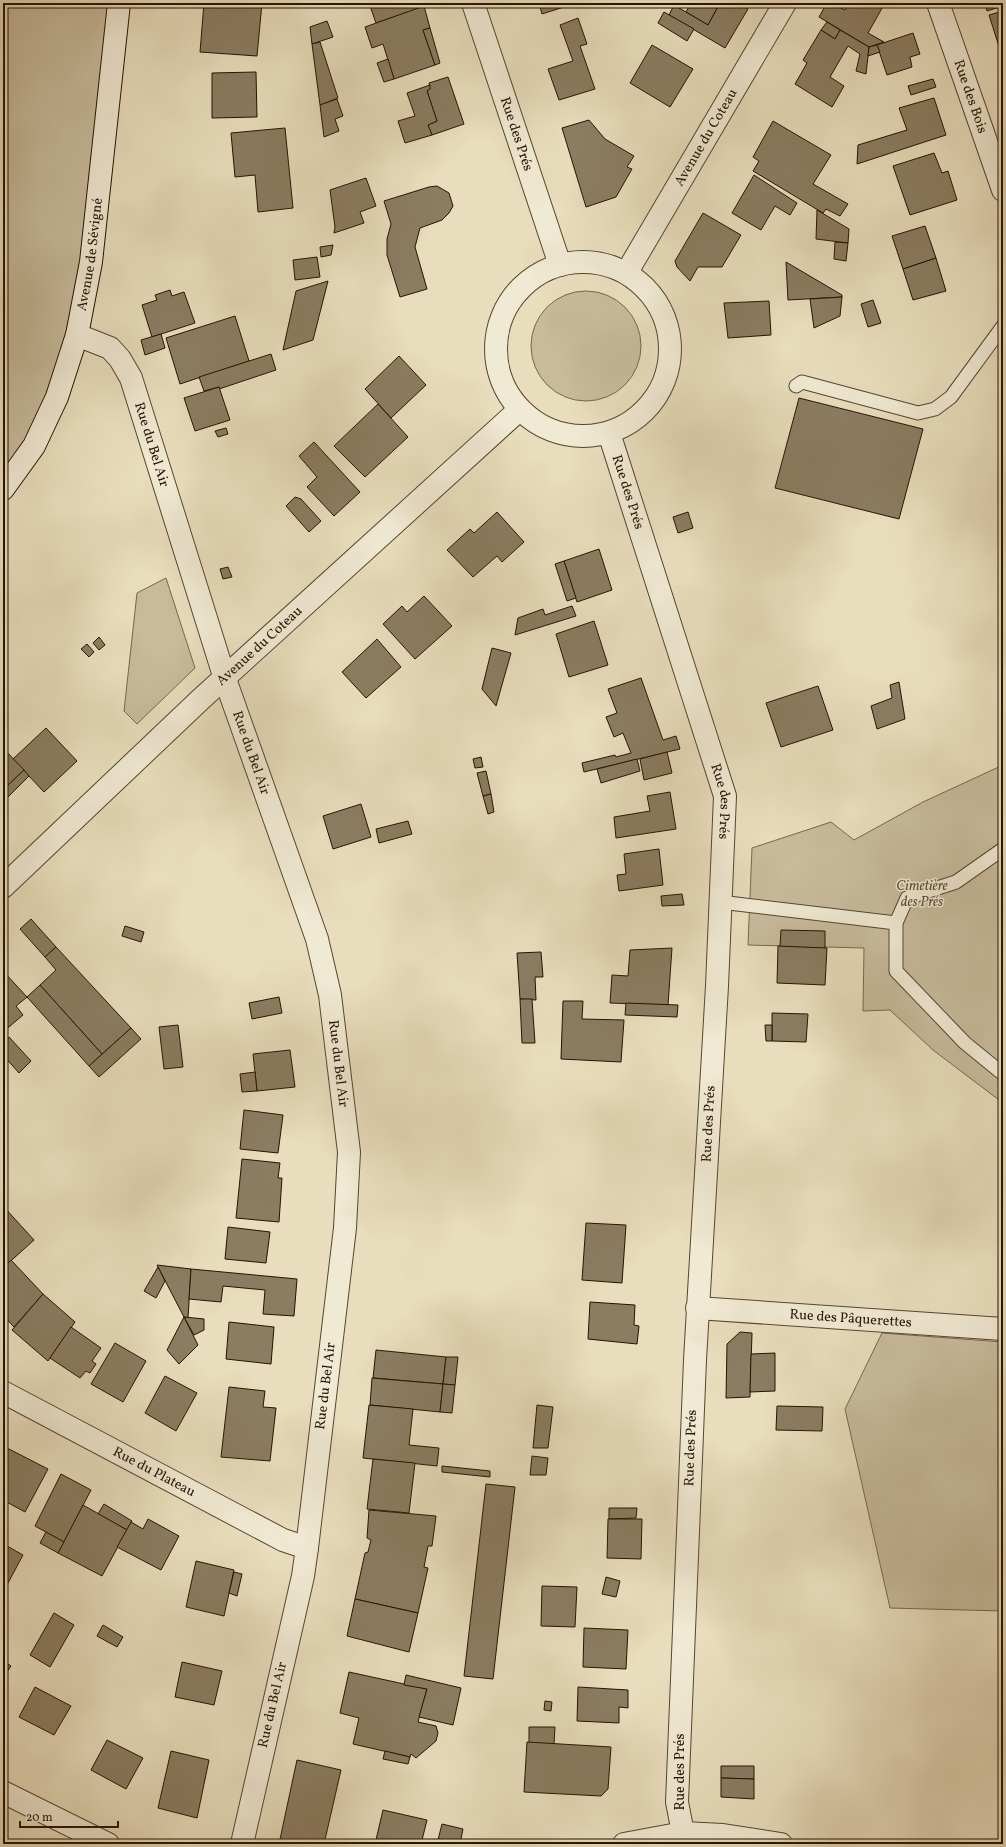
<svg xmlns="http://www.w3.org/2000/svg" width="1006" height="1847" viewBox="0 0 1006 1847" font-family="Vollkorn,serif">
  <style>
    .green { fill: #c7bb9c; stroke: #76674e }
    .building { fill: #8b7c62; stroke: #261300 }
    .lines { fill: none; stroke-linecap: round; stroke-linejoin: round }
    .service-casing { stroke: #56462f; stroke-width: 15 }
    .minor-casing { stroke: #56462f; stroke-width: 24 }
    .tertiary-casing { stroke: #56462f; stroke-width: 24 }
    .secondary-casing { stroke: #261300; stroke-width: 24 }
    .service { stroke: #f0e9d3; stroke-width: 13 }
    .minor { stroke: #f0e9d3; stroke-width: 22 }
    .tertiary { stroke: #f0e9d3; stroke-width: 22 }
    .secondary { stroke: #f0e9d3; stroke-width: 22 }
    .labels { text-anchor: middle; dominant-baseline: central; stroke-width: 3; stroke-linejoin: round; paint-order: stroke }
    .street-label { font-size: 14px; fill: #261300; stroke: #f0e9d3 }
    .park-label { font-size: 14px; font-style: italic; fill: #5e4e37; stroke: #f0e9d3 }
  </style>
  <rect width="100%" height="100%" fill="#e8ddbc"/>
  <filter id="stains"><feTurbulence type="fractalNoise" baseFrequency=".005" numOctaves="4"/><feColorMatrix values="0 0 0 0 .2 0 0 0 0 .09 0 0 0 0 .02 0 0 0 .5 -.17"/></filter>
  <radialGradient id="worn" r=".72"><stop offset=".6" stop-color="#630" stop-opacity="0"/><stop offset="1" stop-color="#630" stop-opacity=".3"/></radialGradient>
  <g class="green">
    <path d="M3,3h116l-42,332 -74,154z"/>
    <circle cx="586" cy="346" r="55"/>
    <path d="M166,578l29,90 -58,56 -13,-13 13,-118z"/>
    <path d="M1003,765v338l-70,-53 -43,-40 -27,1 1,-63 -116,-3 4,-97 79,-26 23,18 69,-38z"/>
    <path d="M882,1333l121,9v269l-113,-3 -45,-199z"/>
  </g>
  <g class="building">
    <path d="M204,3h58l-5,53 -57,-4z"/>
    <path d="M369,3h49l2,5 -44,15z"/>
    <path d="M539,3h23l2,4 -22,7z"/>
    <path d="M691,3h29l-12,22 -22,-13z"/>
    <path d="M720,3h17l11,6 -23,39 -56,-33 5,-10 34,20z"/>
    <path d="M827,3h4l14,7 4,-7h36l-17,30 16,9 -15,5 -50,-30z"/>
    <path d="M985,3h18v3l-16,5z"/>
    <path d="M424,6l6,22 -7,2 12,35 -41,14 -11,-35 -11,4 -7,-21z"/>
    <path d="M1003,11v42h-2l-12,-38z"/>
    <path d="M664,12l30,17 -7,12 -29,-18z"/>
    <path d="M578,18l9,26 -7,2 15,43 -36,11 -11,-31 25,-8 -13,-36z"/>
    <path d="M327,21l6,16 -21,7 -2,-17z"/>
    <path d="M827,22l13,8 -5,9 -14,-9z"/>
    <path d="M430,28l10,35 -5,2 -12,-35z"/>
    <path d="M821,30l14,9 5,-9 29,17 -3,27 -10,-3 4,-17 -12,-8 -18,31 14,9 -12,21 -37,-23 12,-21 -4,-3z"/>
    <path d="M913,33l7,21 -10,3 2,10 -25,8 -10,-30z"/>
    <path d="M320,42l18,56 -18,7 -8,-61z"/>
    <path d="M652,45l41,24 -23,38 -40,-24z"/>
    <path d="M877,45l3,7 -12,4 1,-9z"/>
    <path d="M388,59l6,20 -10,3 -7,-19z"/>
    <path d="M256,72l1,45 -45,1v-45z"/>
    <path d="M448,77l16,47 -32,11 -4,-10 9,-4 -10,-30 3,-2 -1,-6z"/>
    <path d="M933,79l3,8 -25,8 -3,-9z"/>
    <path d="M430,85v4l-3,2 10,30 -9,4 4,10 -27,8 -7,-22 17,-5 -8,-23z"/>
    <path d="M934,98l12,37 -89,29 1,-19 49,-15 -8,-22z"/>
    <path d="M337,99l6,17 -8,3 4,12 -15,6 -4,-32z"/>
    <path d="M589,120l16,19 29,17 -7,11 5,2 -16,28 -30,10 -24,-79z"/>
    <path d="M773,121l58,34 -18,29 35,20 -8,12 -14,-7 -3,4 -70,-42 6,-10 -6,-4z"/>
    <path d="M285,128l8,80 -35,4 -3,-37 -20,2 -4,-44z"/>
    <path d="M934,153l8,20 6,-2 9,29 -47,15 -17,-49z"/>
    <path d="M754,175l43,28 -7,12 -15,-9 -14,24 -29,-17z"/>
    <path d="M366,178l10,28 -16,6 4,11 -30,10 1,-6 -5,-37z"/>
    <path d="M437,186l12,7 4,13 -4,7 -7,7 -22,8 -5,19 12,42 -27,8 -13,-42v-16l4,-15 -7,-23 45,-14z"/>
    <path d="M817,210l32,19 -1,14 -32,-4z"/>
    <path d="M703,213l38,22 -19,32h-24l-8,14 -13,-14 -2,-6z"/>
    <path d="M925,226l11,32 -33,11 -11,-33z"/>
    <path d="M835,242l13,1 -2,18 -12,-2z"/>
    <path d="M333,245l-2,10 -10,2 -1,-10z"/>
    <path d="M317,257l3,20 -25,3 -2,-20z"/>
    <path d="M936,258l10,33 -33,9 -10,-31z"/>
    <path d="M786,262l56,33v2l-54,3z"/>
    <path d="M328,281l-15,59 -30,10 13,-59z"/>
    <path d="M170,290l2,6 12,-4 11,31 -43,14 -10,-32 15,-5 -2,-5z"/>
    <path d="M842,297l-2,19 -26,12 -4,-29z"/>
    <path d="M873,300l8,23 -13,4 -7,-23z"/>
    <path d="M769,301l2,34 -43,3 -4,-35z"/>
    <path d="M235,316l14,45 -69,23 -14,-46z"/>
    <path d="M161,334l4,14 -20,7 -4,-15z"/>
    <path d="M271,354l5,16 -57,19v-2l-15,4 -5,-14z"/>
    <path d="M399,356l27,29 -35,33 -26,-29z"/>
    <path d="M219,387l11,33 -35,11 -11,-33z"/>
    <path d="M799,398l124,31 -24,90 -124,-31z"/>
    <path d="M378,404l30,33 -43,40 -31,-31z"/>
    <path d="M226,428l2,6 -10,3 -3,-6z"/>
    <path d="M314,442l46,50 -26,24 -27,-29 10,-10 -18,-21z"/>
    <path d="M295,497l6,2 20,22 -12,11 -23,-26z"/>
    <path d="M497,512l27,30 -22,20 -5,-6 -24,21 -26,-27 23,-21 4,4z"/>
    <path d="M688,512l5,16 -15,5 -5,-16z"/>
    <path d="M599,549l13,41 -35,12 -13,-41z"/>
    <path d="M564,561l12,37 -9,3 -12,-37z"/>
    <path d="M228,567l4,10 -9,2 -3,-10z"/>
    <path d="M424,596l28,30 -37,33 -32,-35 19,-18 5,6z"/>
    <path d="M572,606l4,10 -61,19 3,-17 25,-9 2,6z"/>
    <path d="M594,621l14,44 -39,12 -13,-43z"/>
    <path d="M99,637l6,8 -6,5 -6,-7z"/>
    <path d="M377,639l24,28 -35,31 -24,-26z"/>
    <path d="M87,644l7,8 -5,5 -8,-8z"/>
    <path d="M492,648l19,5 -15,53 -14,-17z"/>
    <path d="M641,678l22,62 13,-4 4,13 -96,23 -2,-9 33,-8 1,2 15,-4 -8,-20 -9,4 -8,-20 11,-4 -9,-24z"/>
    <path d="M899,682l6,37 -28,10 -6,-23 21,-8 -2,-13z"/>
    <path d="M818,686l15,44 -52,17 -15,-44z"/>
    <path d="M46,728l31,33 -33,31 -31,-33z"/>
    <path d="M3,748l21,22 -21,20z"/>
    <path d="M667,752l5,21 -28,7 -4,-21z"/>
    <path d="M481,757l2,10 -8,1 -2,-9z"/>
    <path d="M637,759l3,12 -39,12 -4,-14z"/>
    <path d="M24,770l5,6 -26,26v-12z"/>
    <path d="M486,771l5,23 -8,2 -6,-23z"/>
    <path d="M670,792l6,37 -60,9 -2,-21 36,-6 -3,-15z"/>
    <path d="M491,794l3,18 -6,2 -5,-18z"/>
    <path d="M361,804l10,33 -38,12 -10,-33z"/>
    <path d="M408,821l4,13 -33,9 -3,-14z"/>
    <path d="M659,849l4,36 -44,6 -2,-16 9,-1 -2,-20z"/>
    <path d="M682,894l2,11 -22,1 -1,-10z"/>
    <path d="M31,919l25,28 -11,10 -25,-28z"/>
    <path d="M125,926l19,6 -3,10 -19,-6z"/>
    <path d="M781,930l44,1v17l-45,-1z"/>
    <path d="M778,946l49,2 -2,37 -48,-2z"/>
    <path d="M56,947l75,81 -29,26 -62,-69 16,-15 -11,-13z"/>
    <path d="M672,948l-4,57 -58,-2 2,-28 16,1 2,-26z"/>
    <path d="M541,952l2,25h-8l1,23 -16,-1 -3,-46z"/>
    <path d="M3,971l24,26 -11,9 7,9 -20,17z"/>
    <path d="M40,985l62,69 -13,12 -62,-69z"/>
    <path d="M279,997l3,16 -30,6 -3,-16z"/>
    <path d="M520,999h12l3,44h-13z"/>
    <path d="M563,1001h20l-1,18 42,1 -3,42 -60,-3z"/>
    <path d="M626,1003l52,2 -1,12 -52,-2z"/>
    <path d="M772,1013l36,1 -2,28 -34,-1z"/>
    <path d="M178,1025l5,42 -19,2 -5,-42z"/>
    <path d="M765,1025h7v16h-6z"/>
    <path d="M131,1028l10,11 -42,38 -10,-11z"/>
    <path d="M9,1037l22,24 -12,12 -16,-18v-12z"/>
    <path d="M290,1050l5,37 -38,4 -4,-37z"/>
    <path d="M255,1072l2,19 -15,1 -2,-18z"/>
    <path d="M244,1110l39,5 -5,38 -38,-4z"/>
    <path d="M242,1159l38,4 -2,15h4l-3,44 -43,-4z"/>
    <path d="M3,1206l31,34 -31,28z"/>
    <path d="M586,1223l40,2 -4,58 -40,-3z"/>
    <path d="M228,1227l42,5 -4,31 -41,-4z"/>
    <path d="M11,1260l32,34 -29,33 -11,-12v-47z"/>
    <path d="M157,1265l34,4 -3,49 -4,-1z"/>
    <path d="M158,1267l7,14 -9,17 -12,-7z"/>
    <path d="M191,1269l106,10 -3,37 -31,-2 2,-24 -42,-4 -2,16 -32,-3z"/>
    <path d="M43,1294l32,28 -27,39 -36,-31z"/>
    <path d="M590,1302l45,3 -1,20 5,1 -2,18 -49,-5z"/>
    <path d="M184,1317l20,2v11l-10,5z"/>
    <path d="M184,1317l14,28 -19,19 -12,-14z"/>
    <path d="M229,1322l45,5 -3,37 -45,-5z"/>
    <path d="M71,1327l30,21 -9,13 4,3 -6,9 -4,-2 -6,7 -30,-20z"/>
    <path d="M740,1332l12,1 -2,64 -24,1 1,-54z"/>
    <path d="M115,1343l31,18 -23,41 -32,-18z"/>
    <path d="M376,1350l70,7 -3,27 -70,-6z"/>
    <path d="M775,1353v38l-25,1 1,-38z"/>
    <path d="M446,1357h12l-3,28 -12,-1z"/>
    <path d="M165,1376l32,17 -21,38 -31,-18z"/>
    <path d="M372,1378l71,6 -3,28 -70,-7z"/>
    <path d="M443,1384l12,1 -3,28 -12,-1z"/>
    <path d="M229,1387l36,4 -2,16 13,1 -6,53 -49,-4z"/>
    <path d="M369,1405l44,4 -4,36 30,3 -2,18 -74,-8z"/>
    <path d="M537,1405l16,2 -5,41h-15z"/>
    <path d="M777,1406l46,1 -1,24 -46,-1z"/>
    <path d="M5,1447l43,22 -23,43 -22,-12v-48z"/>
    <path d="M532,1456l16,2 -2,17h-16z"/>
    <path d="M373,1459l42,4 -6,50 -42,-4z"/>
    <path d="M442,1466l48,5v6l-48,-5z"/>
    <path d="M61,1474l30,16 -27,52 -29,-16z"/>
    <path d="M486,1484l29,3 -22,192 -29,-3z"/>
    <path d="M104,1504l28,17 -5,9 -29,-16z"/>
    <path d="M83,1505l44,25 -25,46 -44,-23z"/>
    <path d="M609,1508h28l-1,10 -27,1z"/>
    <path d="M369,1510l67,6 -4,30h-4l-4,21 4,1 -10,45 -63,-14 10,-46 3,-1 3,-12 -4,-2z"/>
    <path d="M148,1519l31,17 -18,34 -44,-23 14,-25 12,7z"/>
    <path d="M608,1519h34l-1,40 -34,-1z"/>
    <path d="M46,1532l18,10 -6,11 -18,-10z"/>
    <path d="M7,1546l16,9 -15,28 -5,-3v-27z"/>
    <path d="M196,1561l38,9 -10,46 -38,-9z"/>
    <path d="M234,1572l8,2 -5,22 -8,-3z"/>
    <path d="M606,1577l14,4 -4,16 -14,-3z"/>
    <path d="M542,1586l35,1 -2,40 -34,-1z"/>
    <path d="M355,1599l63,14 -9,39 -62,-16z"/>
    <path d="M54,1613l20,12 -24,42 -20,-12z"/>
    <path d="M103,1625l20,12 -6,10 -20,-11z"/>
    <path d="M584,1628l44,2 -2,39 -43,-2z"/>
    <path d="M3,1661l8,5 -8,12z"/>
    <path d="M182,1662l40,9 -8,34 -39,-8z"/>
    <path d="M349,1672l78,17 -9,33 18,4 2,7 -2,8 -20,17 -5,-4 -1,3 -57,-13 6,-26 -19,-5z"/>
    <path d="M406,1675l55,13 -8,37 -34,-8 8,-28 -23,-4z"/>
    <path d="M35,1687l36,19 -17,29 -35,-18z"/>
    <path d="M578,1687l50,3v18l-9,-1v16l-42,-2z"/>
    <path d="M545,1701l7,1 -1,9 -7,-1z"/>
    <path d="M529,1727h26l-1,17 -25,-1z"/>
    <path d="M107,1740l36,18 -17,31 -35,-19z"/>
    <path d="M527,1742l84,5 -3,42 -7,7 -77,-4z"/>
    <path d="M171,1751l38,9 -12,58 -39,-10z"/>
    <path d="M385,1751l25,6 -2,7 -25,-5z"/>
    <path d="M297,1760l44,10 -17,74h-45z"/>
    <path d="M721,1766h33v13l-33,-1z"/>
    <path d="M721,1778l33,1v20l-33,-2z"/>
    <path d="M383,1810l44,10 -6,24h-46z"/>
    <path d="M442,1824l21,5 -3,15h-23z"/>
  </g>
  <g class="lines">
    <g class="service-casing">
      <g id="service">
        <path d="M796,386l6,-4 116,31 17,-4 16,-12 52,-71"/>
        <path d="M1003,849l-47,33 -49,16 -11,25v48l69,72 38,31"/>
        <path d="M720,902l176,21"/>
      </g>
    </g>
    <g class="minor-casing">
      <g id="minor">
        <path id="s1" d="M473,3l87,262"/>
        <path id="s2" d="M938,3l65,187"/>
        <circle cx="583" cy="349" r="87"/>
        <path id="s3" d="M627,272l158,-269"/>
        <path id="s4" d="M77,335l33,13 10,11 11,19 94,301 92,260 13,56 19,157 -4,76 -38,320 -4,28 -61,268"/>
        <path id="s5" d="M609,433l116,363 -8,190 -22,374 -18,442 6,31"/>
        <path id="s6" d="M3,887l198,-188 318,-289"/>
        <path id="s7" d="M697,1308l306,21"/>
        <path id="s8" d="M3,1392l280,148 24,8"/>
      </g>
    </g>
    <g class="tertiary-casing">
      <g id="tertiary">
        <path d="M3,1792l105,52"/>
        <path d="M624,1844l59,-11 40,2 58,9"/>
      </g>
    </g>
    <g class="secondary-casing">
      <g id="secondary">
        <path id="s9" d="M3,489l31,-43 23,-49 20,-62 14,-73 28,-259"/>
      </g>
    </g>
    <use href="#service" class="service"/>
    <use href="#minor" class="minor"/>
    <use href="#tertiary" class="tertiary"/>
    <use href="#secondary" class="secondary"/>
  </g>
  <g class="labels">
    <g class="street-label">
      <text stroke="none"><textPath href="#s2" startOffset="99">Rue des Bois</textPath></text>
      <text stroke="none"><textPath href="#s1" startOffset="138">Rue des Prés</textPath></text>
      <text stroke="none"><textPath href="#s3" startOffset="156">Avenue du Coteau</textPath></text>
      <text stroke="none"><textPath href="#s9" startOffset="254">Avenue de Sévigné</textPath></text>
      <text stroke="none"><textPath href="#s4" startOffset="142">Rue du Bel Air</textPath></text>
      <text stroke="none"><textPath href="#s5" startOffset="62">Rue des Prés</textPath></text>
      <text stroke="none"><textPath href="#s6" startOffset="352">Avenue du Coteau</textPath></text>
      <text stroke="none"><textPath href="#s4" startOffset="466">Rue du Bel Air</textPath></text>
      <text stroke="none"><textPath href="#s5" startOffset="386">Rue des Prés</textPath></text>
      <text stroke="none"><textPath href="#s4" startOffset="790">Rue du Bel Air</textPath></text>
      <text transform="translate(709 1124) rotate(-87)">Rue des Prés</text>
      <text stroke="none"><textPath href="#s7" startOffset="154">Rue des Pâquerettes</textPath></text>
      <text transform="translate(326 1386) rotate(-83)">Rue du Bel Air</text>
      <text transform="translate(691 1448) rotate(-88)">Rue des Prés</text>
      <text stroke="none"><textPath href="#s8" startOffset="171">Rue du Plateau</textPath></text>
      <text transform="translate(273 1705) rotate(-77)">Rue du Bel Air</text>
      <text transform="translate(680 1772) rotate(-90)">Rue des Prés</text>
    </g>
    <g class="park-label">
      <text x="922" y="886">Cimetière<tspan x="922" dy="16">des Prés</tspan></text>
    </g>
  </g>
  <rect width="1006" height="1847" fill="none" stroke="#e8ddbc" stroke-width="16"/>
  <rect x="4" y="4" width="998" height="1839" fill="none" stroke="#261300" stroke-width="2"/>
  <rect x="8" y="8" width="990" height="1831" fill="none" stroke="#261300"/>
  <path d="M20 1821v6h98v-6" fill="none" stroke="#261300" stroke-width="2"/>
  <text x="26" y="1821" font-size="12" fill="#261300" stroke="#f0e9d3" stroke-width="3" paint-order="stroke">20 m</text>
  <rect width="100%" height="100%" filter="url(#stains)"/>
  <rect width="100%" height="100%" fill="url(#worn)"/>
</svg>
